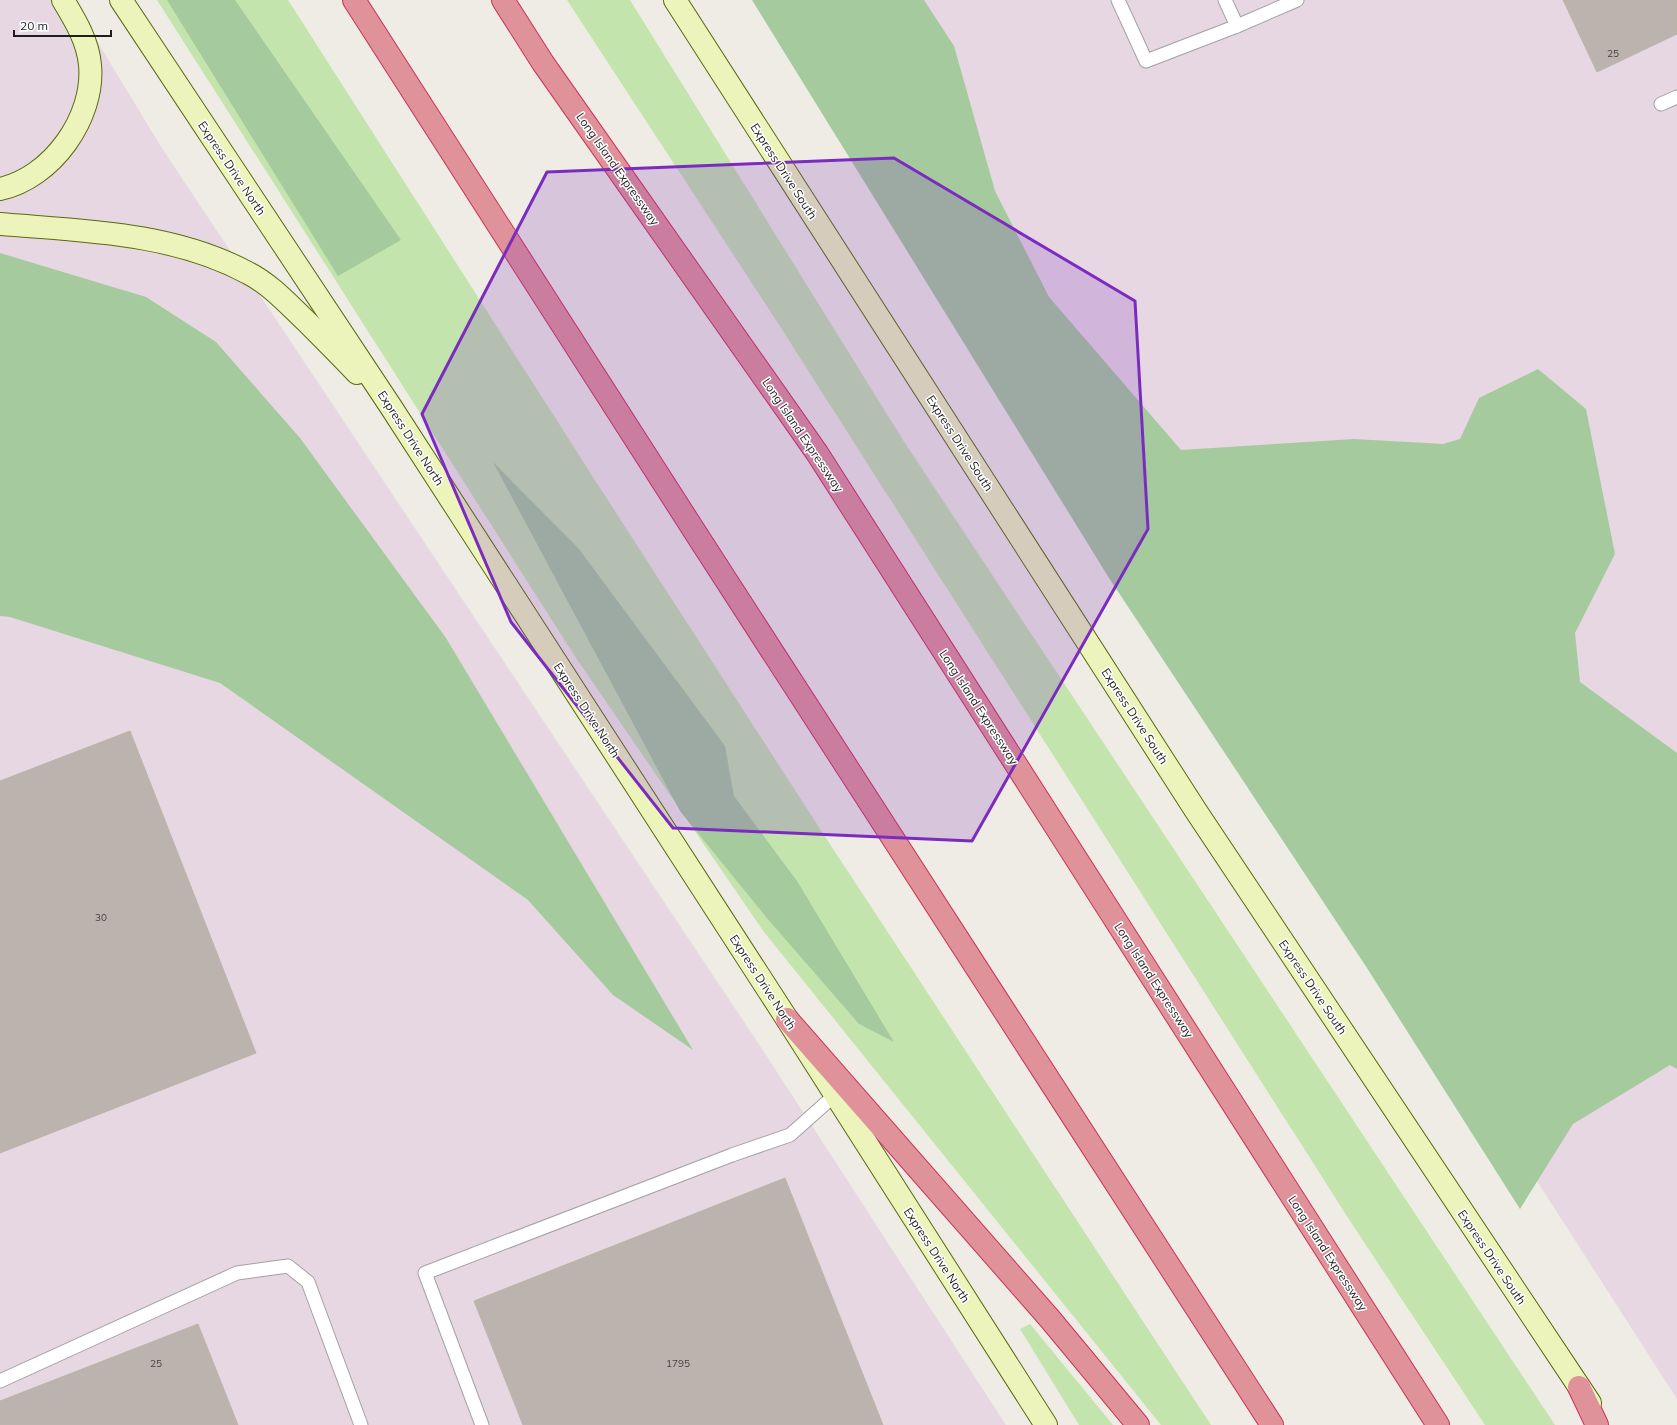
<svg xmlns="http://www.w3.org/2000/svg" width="1677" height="1425" viewBox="0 0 1677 1425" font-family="Mulish,sans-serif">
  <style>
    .industrial { fill: #e6d7e2 }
    .grass { fill: #c4e4ae }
    .forest { fill: #a5ca9d }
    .building { fill: #bbb4ae; stroke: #beb4a8 }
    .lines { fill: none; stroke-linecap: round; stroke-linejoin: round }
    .lane-casing { stroke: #a2a2a2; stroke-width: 15 }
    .secondary-casing { stroke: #586b0e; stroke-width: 24 }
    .highway-casing { stroke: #cb3358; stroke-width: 24 }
    .lane { stroke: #fff; stroke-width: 13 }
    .secondary { stroke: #ecf4bc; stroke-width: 22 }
    .highway { stroke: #df9299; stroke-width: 22 }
    .marked { fill: #7b2cbf; fill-opacity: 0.2; stroke: #7b2cbf; stroke-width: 3; stroke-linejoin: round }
    .labels { text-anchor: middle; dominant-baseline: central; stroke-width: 3; stroke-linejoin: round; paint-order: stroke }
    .number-label { font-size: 10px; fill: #454442 }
    .street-label { font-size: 12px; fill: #1e1e1e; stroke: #fff }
  </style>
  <rect width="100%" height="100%" fill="#eeece4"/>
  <g class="industrial">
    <path d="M0,0h72l91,150 601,902 242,373h-1006z"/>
    <path d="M779,0h898v1399z"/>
  </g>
  <g class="grass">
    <path d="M157,0h131l314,491 222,344 387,590h-50l-397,-493 -188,-274z"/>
    <path d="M567,0h63l273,440 652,985h-70l-133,-201 -580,-910z"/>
    <path d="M1030,1324l83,101h-34l-59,-96z"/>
  </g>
  <g class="forest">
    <path d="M167,0h68l166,240 -63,36z"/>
    <path d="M752,0h172l30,46 41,145 54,106 132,153 173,-11 89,5 17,-5 19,-41 59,-29 48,40 29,145 -40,79 5,49 97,71v316l-7,-4 -97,59 -53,85 -153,-241 -258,-390z"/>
    <path d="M0,253l146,44 70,45 84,96 146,200 247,412 -80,-55 -85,-95 -308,-217 -210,-66 -10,-1z"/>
    <path d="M493,462l86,87 146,197 9,50 63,85 97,161 -35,-18 -93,-107 -86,-106z"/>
  </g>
  <g class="building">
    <path d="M1563,0h114v34l-80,38z"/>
    <path d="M130,731l126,322 -256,100v-372z"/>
    <path d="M785,1178l98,247h-360l-49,-124z"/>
    <path d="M198,1324l40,101h-238v-24z"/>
  </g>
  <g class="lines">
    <g class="lane-casing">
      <g id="lane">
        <path d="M1118,0l28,61 91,-35 60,-26"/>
        <path d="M1225,0l12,26"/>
        <path d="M1661,104l16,-7"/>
        <path d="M0,1381l237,-108 51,-7 20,16 53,143"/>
        <path d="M482,1425l-57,-152 307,-118 58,-20 45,-40"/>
      </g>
    </g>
    <g class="secondary-casing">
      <g id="secondary">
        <path d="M121,0l270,407 396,612 259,406"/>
        <path d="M675,0l521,811 394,592"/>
        <path d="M0,189c52,-11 95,-72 90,-124 -2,-24 -15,-45 -27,-65"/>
        <path d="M0,224c83,7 172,8 248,49 22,11 40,31 58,48 17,17 34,34 51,52"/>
      </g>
    </g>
    <g class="highway-casing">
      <g id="highway">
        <path d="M354,0l341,532 577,893"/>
        <path d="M503,0l40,63 274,390 621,972"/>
        <path d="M787,1019l263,300 88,106"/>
        <path d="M1579,1387l18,38"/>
      </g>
    </g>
    <use href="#lane" class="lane"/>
    <use href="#secondary" class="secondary"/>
    <use href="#highway" class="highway"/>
  </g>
  <path class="marked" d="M894,158l241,143 13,228 -176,312 -299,-13 -162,-206 -89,-208 125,-242z"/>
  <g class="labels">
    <g class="number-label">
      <text x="1613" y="53">25</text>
      <text x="101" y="917">30</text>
      <text x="156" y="1363">25</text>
      <text x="678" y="1363">1795</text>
    </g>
    <g class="street-label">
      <text transform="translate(232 168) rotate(56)">Express Drive North</text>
      <text transform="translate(618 169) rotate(55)">Long Island Expressway</text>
      <text transform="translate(784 171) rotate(57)">Express Drive South</text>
      <text transform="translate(803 435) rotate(56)">Long Island Expressway</text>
      <text transform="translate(411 438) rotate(57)">Express Drive North</text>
      <text transform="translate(960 443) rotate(57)">Express Drive South</text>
      <text transform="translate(979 707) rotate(57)">Long Island Expressway</text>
      <text transform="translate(587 710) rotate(57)">Express Drive North</text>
      <text transform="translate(1135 716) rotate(57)">Express Drive South</text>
      <text transform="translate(1154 980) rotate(57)">Long Island Expressway</text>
      <text transform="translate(763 982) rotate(57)">Express Drive North</text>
      <text transform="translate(1313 987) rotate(56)">Express Drive South</text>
      <text transform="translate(1328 1253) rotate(57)">Long Island Expressway</text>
      <text transform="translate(937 1255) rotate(57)">Express Drive North</text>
      <text transform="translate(1492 1257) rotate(56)">Express Drive South</text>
    </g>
  </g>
  <path d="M14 30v6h97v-6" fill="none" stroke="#1e1e1e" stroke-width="2"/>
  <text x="20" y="30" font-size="12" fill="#1e1e1e" stroke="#ffffff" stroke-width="3" paint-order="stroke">20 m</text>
</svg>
